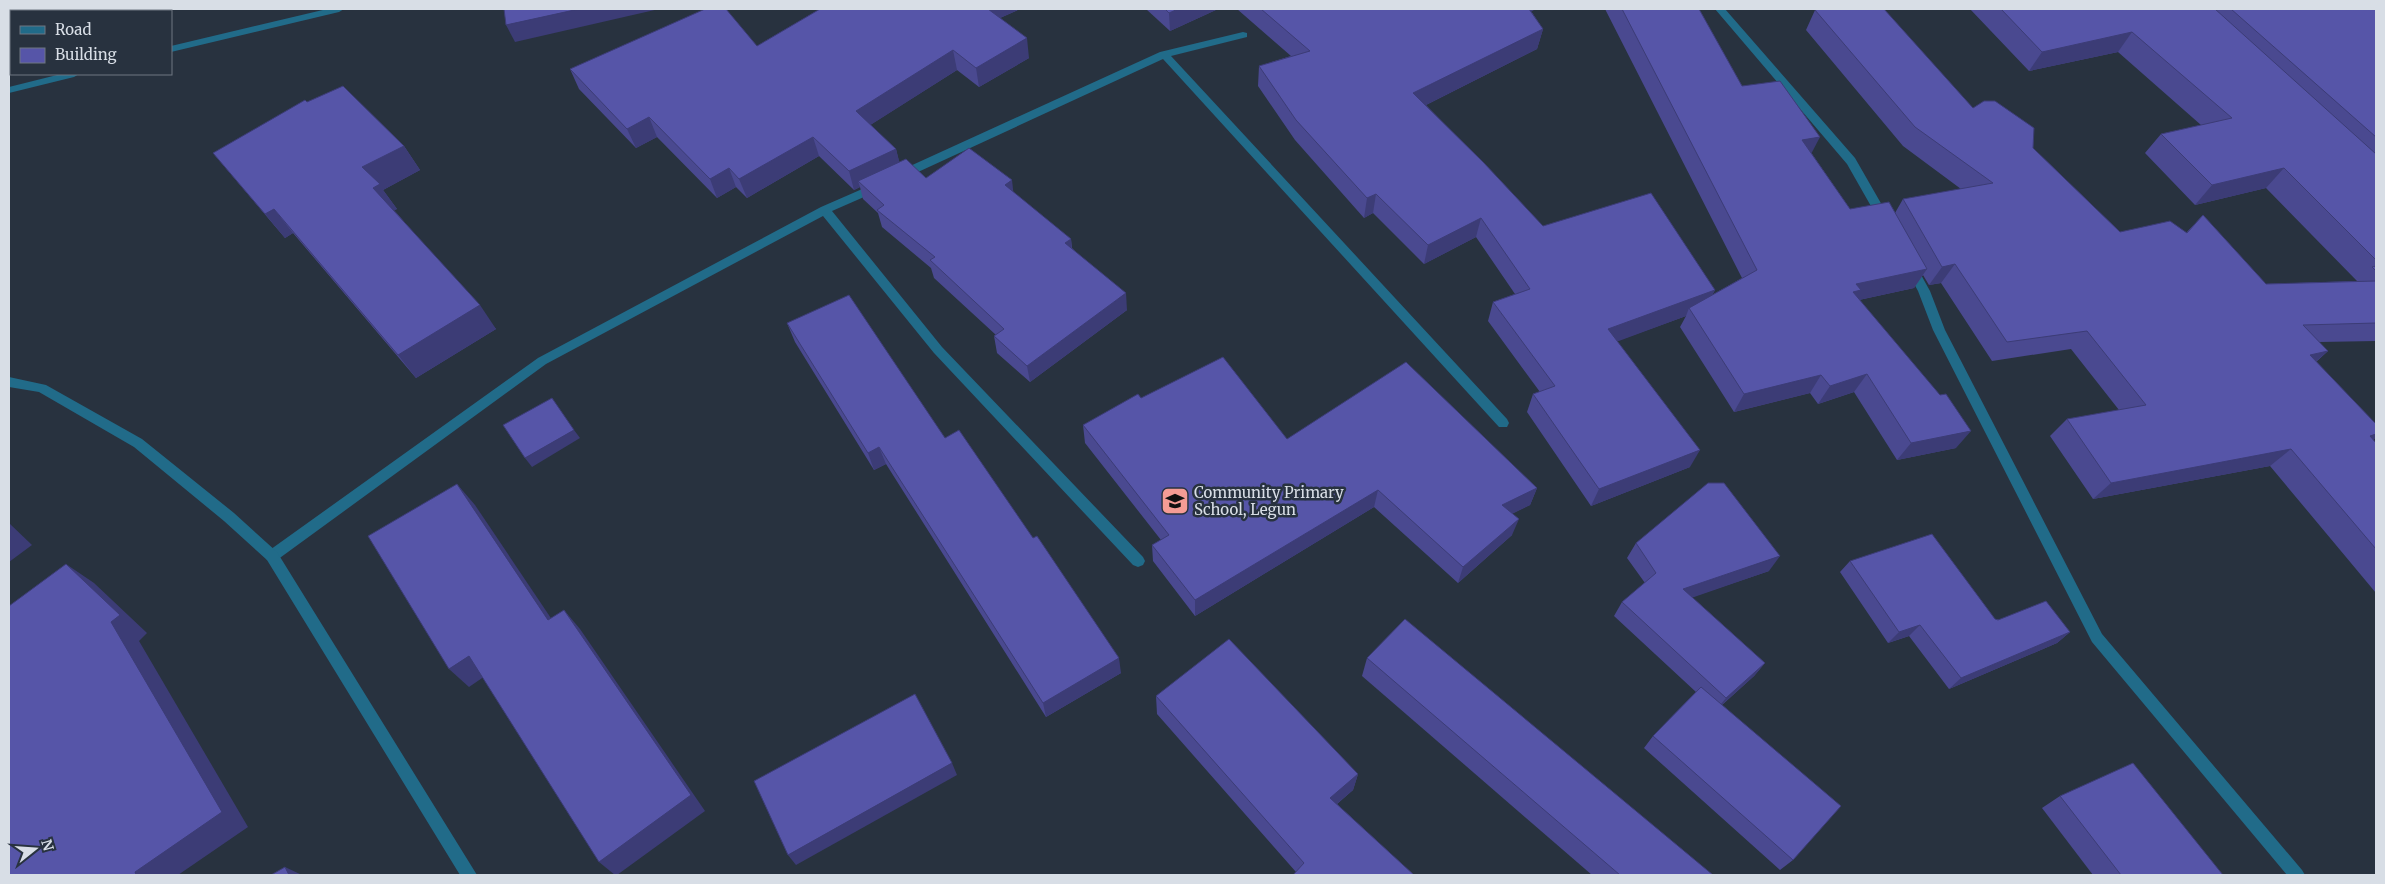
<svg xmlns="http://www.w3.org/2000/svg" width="2385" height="884" viewBox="0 0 2385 884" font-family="Merriweather,serif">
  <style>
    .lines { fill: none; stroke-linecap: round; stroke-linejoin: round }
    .minor { fill: #216b89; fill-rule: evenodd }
    .tertiary { fill: #216b89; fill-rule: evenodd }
    .wall { fill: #4a4990 }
    .shaded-wall { fill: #3c3c76 }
    .building { fill: #5655a8; stroke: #3c3c76 }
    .labels { text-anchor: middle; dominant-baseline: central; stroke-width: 5; stroke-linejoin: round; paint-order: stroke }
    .poi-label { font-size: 15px; fill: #d8dee6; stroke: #28323f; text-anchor: start }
  </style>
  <rect width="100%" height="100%" fill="#28323f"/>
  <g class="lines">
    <g class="minor">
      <path d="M327,9h17l-5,3 -168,40v-6z"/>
      <path d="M1715,9h10l130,149 35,61 -2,3h-8l-33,-58z"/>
      <path d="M1243,32l4,1v4l-76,19 336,363 2,4 -2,4h-8l-336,-368 -258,119h-8l-1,-3 1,-3 263,-120z"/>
      <path d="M61,74h18l-5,3 -65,16v-6z"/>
      <path d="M876,183l4,1 1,3 -1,3 -48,21 110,136 201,210 2,4 -2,4 -5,2 -5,-2 -199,-212 -111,-137 -277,148 -269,196 -5,2 -5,-2 -2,-4 2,-4 271,-194 283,-151z"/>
      <path d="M1911,263l4,1 15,27 15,39 157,304 200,236 3,5h-18l-195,-233 -159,-312 -15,-39 -13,-24z"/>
    </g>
    <path class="tertiary" d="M9,377l37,8 96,54 92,74 43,39 200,323h-17l-193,-315 -43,-39 -90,-74 -95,-55 -30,-5z"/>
  </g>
  <g class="wall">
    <path d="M820,9h200l-20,9 29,40 -50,29 -22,-17 -87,55 26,24 3,13 27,16 87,14 58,47 1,9 55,62 -97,72 -33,-29 -3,-17 2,-1 -62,-57 -3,-10 -49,-41 -4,-14 -15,-14 -3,-12 -6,3 -35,-34 -72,42 -11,-11 -19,11 -60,-61 -21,11 -57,-59 -9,-20 187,-23z"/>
    <path d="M1146,9h72l-48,22z"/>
    <path d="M1237,9h299l-5,2 12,18 -6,20 -111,56 117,121 172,64 -3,5 30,-17 -137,-269h94l43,77 70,68 38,55 45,4 8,-14 58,-10 -58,-43 -97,-116 9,-20 158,98 60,40 87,84 66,1 17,-18 63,69 91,-3 -91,-93 -71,17 -50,-52 16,-19 40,-9 -83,-73 -89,19 -59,-62h406v332l-57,1 9,9 -12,11 60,81v150l-106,-127 -177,33 -43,-63 17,-17 52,-9 -48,-61 -79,12 -51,-78 -12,2 -6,-10 -9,13 -55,12 97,148 -59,12 -43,-68 -36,12 -8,-11 -76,19 -54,-85 6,-11 -69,25 73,126 -99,39 -64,-94 6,-18 7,-2 -52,-71 5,-19 22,-8 -39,-57 -52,27 -51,-51 -9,5 -69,-78 -37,-54 1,-20 32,-10z"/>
    <path d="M307,102l97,44 16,24 -37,20 14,19 -3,1 102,119 -80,49 -123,-145 -8,5 -72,-85z"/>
    <path d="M787,323l158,115 88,100 88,135 -75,44 -160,-253 -12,6 -79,-128z"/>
    <path d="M1141,398l146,41 250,49 -7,17 -17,8 -1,22 -54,48 -84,-76 -179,109 -42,-55 -1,-16 9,-5 -76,-97 -2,-18z"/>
    <path d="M1636,543l133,28 -77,26 73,66 -11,13 -32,29 71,155 -13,10 -136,-122 9,-12 43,-44 -82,-76 8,-14 23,-19 -18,-25z"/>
    <path d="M1850,561l145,58 75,13 -13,11 -108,46 -40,-53 -21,7 -48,-71z"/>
    <path d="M1367,658l346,217h-121l-230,-199z"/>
    <path d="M1156,696l202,78 -5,16 -16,14 77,71 -118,-3 -139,-158z"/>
    <path d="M2060,796l163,79h-130l-51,-67z"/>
  </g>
  <g class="shaded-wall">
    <path d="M37,9h38l-10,2h-26z"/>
    <path d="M579,9h80l-144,33 -9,-17z"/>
    <path d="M984,9h36l-34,15z"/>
    <path d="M1178,9h40l-48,22 -1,-18z"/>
    <path d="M1519,9h17l-19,9z"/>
    <path d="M1543,29l-6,20 -127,64 3,-20z"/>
    <path d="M2132,32l-14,20 -89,19 13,-19z"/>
    <path d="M1027,38l2,20 -50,29 -3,-19z"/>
    <path d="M953,50l4,20 -96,61 -5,-20z"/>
    <path d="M649,117l8,20 -21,11 -9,-19z"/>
    <path d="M813,137l6,19 -72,42 -8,-19z"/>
    <path d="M1820,137l-10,19 -8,-16z"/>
    <path d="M404,146l16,24 -37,20 14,19 -7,3 -17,-24 -11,-21z"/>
    <path d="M896,149l5,19 -43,13 2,6 -6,3 -5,-19z"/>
    <path d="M729,168l7,19 -19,11 -7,-19z"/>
    <path d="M2284,168l-18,20 -71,17 17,-20z"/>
    <path d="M1012,180l2,18 -9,-13z"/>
    <path d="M1376,194l-3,19 -9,5 3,-20z"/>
    <path d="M274,209l19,24 -8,5 -20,-24z"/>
    <path d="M1481,218l-5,19 -52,27 4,-19z"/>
    <path d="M1071,239l1,18 -7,-14z"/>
    <path d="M1955,264l-14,19 -12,2 13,-18z"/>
    <path d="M1927,269l-13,19 -60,13 -13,10 15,-27z"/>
    <path d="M1715,290l-9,18h-17l-3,8 -86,32 8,-19z"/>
    <path d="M1126,293l1,17 -97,72 -3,-16z"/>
    <path d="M480,305l16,24 -80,49 -18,-23z"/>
    <path d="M2328,351l-21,18 3,-14z"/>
    <path d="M1867,374l-13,18 -36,12 12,-18z"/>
    <path d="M1821,375l-11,18 -76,19 10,-18z"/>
    <path d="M574,430l6,8 -48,29 -7,-9z"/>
    <path d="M1971,431l-15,17 -59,12 14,-17z"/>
    <path d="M2376,434v4l-15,11 9,-13z"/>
    <path d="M879,447l7,17 -12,6 -6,-17z"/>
    <path d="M2291,449l-21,17 -177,33 18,-16z"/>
    <path d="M1700,450l-10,17 -99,39 8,-17z"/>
    <path d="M457,484l18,21 90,134 -17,-19z"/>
    <path d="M1537,488l-7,17 -34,17 6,-17z"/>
    <path d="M1378,490l-4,17 -179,109v-16z"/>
    <path d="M1519,519l-7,16 -54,48 5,-16z"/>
    <path d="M9,523l23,22 -23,17z"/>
    <path d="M1780,556l-11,15 -95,33 9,-15z"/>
    <path d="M66,564l28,19 53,50 -8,8 109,186 -70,48h-42z"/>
    <path d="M564,610l16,19 125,182 -88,64h-2l-16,-13z"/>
    <path d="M1920,625l-11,11 -21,7 11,-11z"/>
    <path d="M2070,632l-13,11 -108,46 12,-11z"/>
    <path d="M469,656l19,18 -19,13 -20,-18z"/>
    <path d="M1119,658l2,15 -75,44 -3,-14z"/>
    <path d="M1765,663l-11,13 -38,34 10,-12z"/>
    <path d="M952,763l5,12 -161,90 -8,-10z"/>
    <path d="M1358,774l-5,16 -27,23 4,-15z"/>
    <path d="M285,867l17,8h-13z"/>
  </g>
  <g class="building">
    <path d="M504,9h75l-73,16z"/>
    <path d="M705,9h21l31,37 63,-37h168l39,29 -51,30 -23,-18 -97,61 40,38 -47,22 -36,-34 -74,42 -10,-11 -19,11 -61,-62 -22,12 -57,-60z"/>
    <path d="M1165,9h13l-9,4z"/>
    <path d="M1261,9h268l14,20 -130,64 71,70 59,63 108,-33 64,97 -107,39 92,121 -101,39 -66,-95 22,-8 -62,-84 37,-13 -49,-71 -53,27 -52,-51 -9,4 -71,-78 -37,-54 51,-15z"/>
    <path d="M1622,9h77l43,77 38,-5 40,56 -18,3 48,69 39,-7 38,67 -71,15 5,6 -8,2 87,103 6,-1 25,37 -60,12 -44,-69 -37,12 -9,-11 -77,19 -55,-86 68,-38z"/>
    <path d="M1819,9h65l89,99 11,-7h11l39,27 -1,20 87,84 50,-11 17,12 16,-18 63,69 110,-3v42l-73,2 25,26 -18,4 66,69v10l-6,2 6,7v106l-85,-100 -180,34 -44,-64 79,-14 -59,-74 -80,11 -52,-78 -13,3 -39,-68 90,-16 -78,-56 -100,-117z"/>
    <path d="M2001,9h214l161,145v106l-92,-92 -72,17 -51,-51 71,-16 -100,-86 -90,20z"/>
    <path d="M2231,9h145v128z"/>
    <path d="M343,86l61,60 -42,21 18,17 -7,4 107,117 -82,50 -124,-146 -9,5 -52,-61 92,-53 2,2z"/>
    <path d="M969,148l43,32 -7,5 66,54 -6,4 61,50 -99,73 -33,-30 10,-7 -74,-69 5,-3 -58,-47 7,-5 -26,-24 48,-22 20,19z"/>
    <path d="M2376,266v5l-4,-4z"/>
    <path d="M849,295l96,143 14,-8 74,108 4,-2 82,122 -76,45 -164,-256 -11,6 -81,-130z"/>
    <path d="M1223,357l64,82 119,-77 131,126 -35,17 17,14 -56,48 -85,-77 -183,110 -43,-55 17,-10 -86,-110 55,-31 3,4z"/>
    <path d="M552,398l22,32 -49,28 -22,-33z"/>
    <path d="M1708,483h16l56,73 -97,33 82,74 -39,35 -104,-96 34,-29 -20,-30z"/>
    <path d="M457,484l91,136 16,-10 127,185 -92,67 -130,-206 -20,13 -81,-133z"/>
    <path d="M1932,534l63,85 3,1 48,-19 24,31 -109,46 -41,-53 -21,7 -49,-71z"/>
    <path d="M66,564l54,51 -9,7 111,190 -87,60 1,3h-127v-269z"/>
    <path d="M1405,619l308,256h-93l-253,-217z"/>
    <path d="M1229,639l129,135 -28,24 84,77h-121l11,-12 -148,-167z"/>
    <path d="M1701,687l140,119 -48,54 -140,-124z"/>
    <path d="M915,694l37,69 -164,92 -34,-74z"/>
    <path d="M2133,763l90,112h-102l-61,-79z"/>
    <path d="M285,867l4,8h-18z"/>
  </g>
  <defs>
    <g id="school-square" transform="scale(1.4375)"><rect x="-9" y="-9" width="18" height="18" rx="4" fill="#f59c95" stroke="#28323f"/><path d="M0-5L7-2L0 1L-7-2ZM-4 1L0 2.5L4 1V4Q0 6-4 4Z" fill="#111"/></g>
  </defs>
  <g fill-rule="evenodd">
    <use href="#school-square" x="1175" y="501"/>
  </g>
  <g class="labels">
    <g class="poi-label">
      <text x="1194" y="492">Community Primary<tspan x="1194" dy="17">School, Legun</tspan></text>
    </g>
  </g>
  <rect width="2385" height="884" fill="none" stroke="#d8dee6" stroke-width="20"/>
  <rect x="10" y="10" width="162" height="65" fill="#28323f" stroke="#6e7782"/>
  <rect x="20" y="26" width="25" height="8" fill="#216b89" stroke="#6e7782"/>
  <text x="55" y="35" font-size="15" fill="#d8dee6">Road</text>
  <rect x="20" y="48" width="25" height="15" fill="#5655a8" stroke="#6e7782"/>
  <text x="55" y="60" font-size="15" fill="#d8dee6">Building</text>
  <g transform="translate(35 849) rotate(73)" stroke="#28323f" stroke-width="4" paint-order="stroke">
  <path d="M0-4L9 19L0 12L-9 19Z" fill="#d8dee6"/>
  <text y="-8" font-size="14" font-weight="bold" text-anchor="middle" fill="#d8dee6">N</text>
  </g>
</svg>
